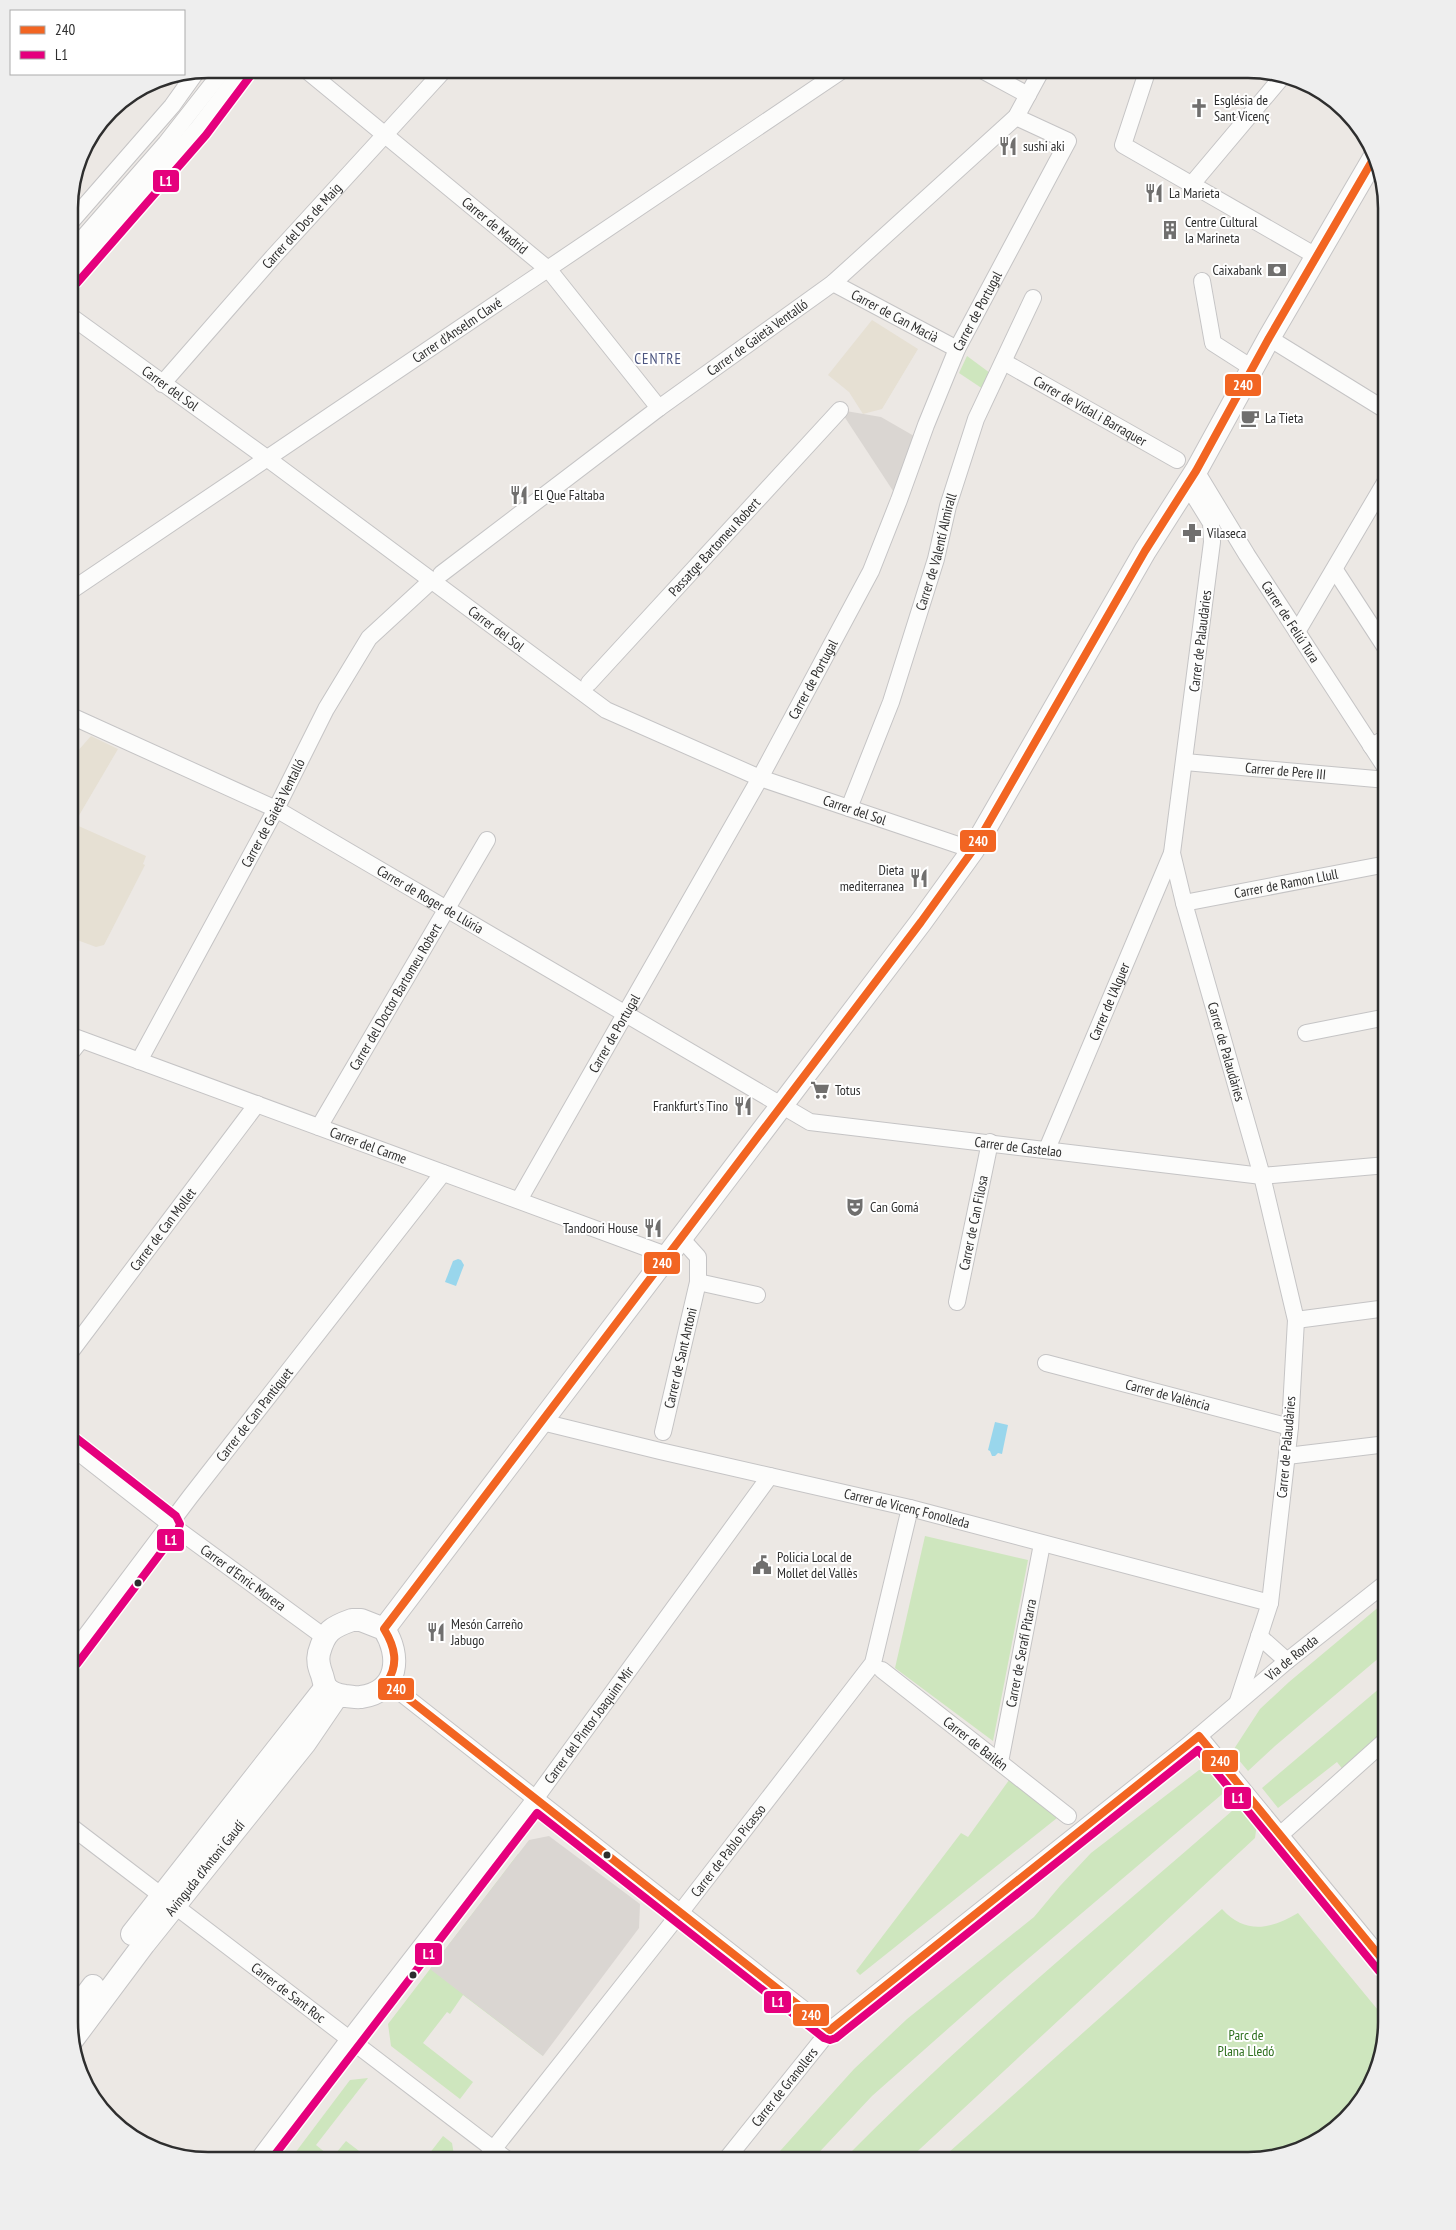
<svg xmlns="http://www.w3.org/2000/svg" width="1456" height="2230" viewBox="0 0 1456 2230" font-family="'PT Sans Narrow',sans-serif">
  <style>
    .education { fill: #e6e0d3 }
    .green { fill: #cee6be }
    .plaza { fill: #dad6d2 }
    .water { fill: #99d6ec }
    .lines { fill: none; stroke-linecap: round; stroke-linejoin: round }
    .street-casing { stroke: #c5c4c5; stroke-width: 18 }
    .secondary-casing { stroke: #c5c4c5; stroke-width: 24 }
    .street { stroke: #fcfcfb; stroke-width: 16 }
    .secondary { stroke: #fcfcfb; stroke-width: 22 }
    .bus-1-casing { stroke: #fff; stroke-width: 11 }
    .bus-2-casing { stroke: #fff; stroke-width: 11 }
    .bus-1 { stroke: #f26522; stroke-width: 8 }
    .bus-2 { stroke: #e5007d; stroke-width: 8 }
    .bus-dot { fill: #2e2e2e; stroke: #fff; stroke-width: 2 }
    .labels { text-anchor: middle; dominant-baseline: central; stroke-width: 4; stroke-linejoin: round; paint-order: stroke }
    .poi-label { font-size: 14px; fill: #2e2e2e; stroke: #fff; text-anchor: start }
    .street-label { font-size: 14px; fill: #2e2e2e; stroke: #fff }
    .park-label { font-size: 14px; fill: #2c6e1b; stroke: #fff }
    .neighbourhood-label { font-size: 15px; letter-spacing: 1px; fill: #4d5680; stroke: #fff }
    .rim { fill: none; stroke: #2e2e2e; stroke-width: 2.5 }
    .line-badge { stroke: #fff; stroke-width: 2 }
    .badge-label { font-size: 14px; text-anchor: middle; font-weight: bold; fill: #fff }
  </style>
  <rect width="100%" height="100%" fill="#ece8e4"/>
  <g class="education">
    <path d="M872,320l46,29 -36,60 -19,5 -14,-22 -21,-17z"/>
    <path d="M91,736l27,13 -44,75 72,32 -3,8 2,1 -41,80 -8,2 -27,-10v-176z"/>
  </g>
  <g class="green">
    <path d="M967,356l23,17 -7,16 -24,-16z"/>
    <path d="M925,1536l103,24 -35,181 -98,-73z"/>
    <path d="M1387,1600v51l-112,95 -27,25 -16,-19 28,-43 29,-27z"/>
    <path d="M1387,1682v47l-43,42 -7,-9 -59,46 -16,-20z"/>
    <path d="M1199,1770h13l15,20 -224,190 -131,116 -61,65h-40l83,-92 53,-50 127,-102 26,-31 31,-33z"/>
    <path d="M1012,1776l50,38 -202,161 -4,-4 105,-138 7,4z"/>
    <path d="M1240,1804l17,19 -2,15 -348,323h-65c125,-127 264,-240 398,-357z"/>
    <path d="M518,1854l25,202 -80,-61 -13,19 -3,-2 -24,31 50,39 -13,17 -69,-53 -3,-22z"/>
    <path d="M1222,1909c24,26 49,20 76,4l89,108 -23,78 -54,48 -62,14h-309z"/>
    <path d="M368,2078l-52,67 16,13 14,-17 26,20h-83l61,-81z"/>
    <path d="M443,2136l9,7 3,18h-25l3,-3 -4,-4z"/>
  </g>
  <g class="plaza">
    <path d="M840,410l41,7 40,23 -22,60z"/>
    <path d="M549,1836l91,68 -1,24 -96,128 -113,-87 99,-129z"/>
  </g>
  <g class="water">
    <path d="M458,1259l3,1 3,5 -8,21 -11,-4 8,-21z"/>
    <path d="M995,1422l13,3 -6,29 -4,-1 -3,3h-3l-2,-5 -2,-1z"/>
  </g>
  <g class="lines">
    <g class="street-casing">
      <g id="street">
        <path id="s1" d="M305,69l244,201 110,138"/>
        <path d="M980,69l48,26"/>
        <path d="M1148,69l-25,76 193,111"/>
        <path d="M1192,184l90,-107"/>
        <path d="M69,224l103,-118 25,-35"/>
        <path d="M69,254l97,-111 58,-74"/>
        <path d="M69,276l129,-148 45,-59"/>
        <path d="M1202,281l11,62 39,25"/>
        <path id="s2" d="M833,283l124,66"/>
        <path id="s3" d="M69,315l199,144 338,251 154,68 213,72"/>
        <path d="M1269,338l118,73"/>
        <path id="s4" d="M1004,362l173,98"/>
        <path id="s5" d="M162,384l111,-127 172,-188"/>
        <path id="s6" d="M1196,471l51,84 140,215"/>
        <path id="s7" d="M1196,473l-3,21 18,29 1,19 -40,311 12,50 78,273 34,144 -6,107 -20,176 -32,98"/>
        <path d="M1335,570l52,80"/>
        <path id="s8" d="M441,574l218,-166 174,-125 183,-166 26,-48"/>
        <path id="s9" d="M69,592l775,-523"/>
        <path d="M1297,632l90,-153"/>
        <path id="s10" d="M589,683l251,-273"/>
        <path id="s11" d="M69,715l207,94 534,313 452,54 125,-11"/>
        <path d="M1371,746l16,-8"/>
        <path id="s12" d="M1185,762l202,18"/>
        <path id="s13" d="M849,808l42,-106 45,-143 12,-53 28,-87 57,-121"/>
        <path id="s14" d="M1184,903l203,-39"/>
        <path d="M1306,1033l81,-16"/>
        <path id="s15" d="M69,1035l597,220"/>
        <path d="M69,1055l12,-15"/>
        <path id="s16" d="M139,1061l137,-252 50,-100 43,-71 62,-57"/>
        <path id="s17" d="M319,1127l168,-287"/>
        <path id="s18" d="M1047,1149l125,-296"/>
        <path id="s19" d="M519,1200l241,-422 111,-207 28,-71 27,-75 31,-76 111,-208 -52,-24"/>
        <path d="M698,1282l59,13"/>
        <path id="s20" d="M957,1302l33,-160"/>
        <path d="M1296,1320l91,-12"/>
        <path id="s21" d="M69,1354l188,-250"/>
        <path id="s22" d="M1046,1363l244,64"/>
        <path id="s23" d="M542,1422l118,29 250,57 360,95"/>
        <path id="s24" d="M663,1432l35,-150v-25l-18,-20"/>
        <path id="s25" d="M69,1445l101,79 153,112"/>
        <path d="M1287,1456l100,-12"/>
        <path d="M1259,1636l28,25"/>
        <path id="s26" d="M69,1658l121,-161 253,-324"/>
        <path id="s27" d="M882,1670l186,146"/>
        <path d="M387,1682l443,348"/>
        <path d="M1199,1736l188,229"/>
        <path id="s28" d="M1000,1762l42,-218"/>
        <path id="s29" d="M69,1825l440,336"/>
        <path d="M1280,1835l107,-96"/>
        <path id="s30" d="M257,2161l92,-122 186,-240 235,-323"/>
        <path id="s31" d="M484,2161l196,-248 193,-250 37,-155"/>
        <path id="s32" d="M725,2161l105,-131 357,-284 100,-85 100,-79"/>
      </g>
    </g>
    <g class="secondary-casing">
      <g id="secondary">
        <path d="M352,1620h9l23,9c17,26 15,63 -23,68 -5,1 -11,-1 -16,-1 -7,-1 -15,-3 -20,-10 -1,-3 -2,-8 -3,-11 -3,-8 -5,-14 -3,-22 6,-22 13,-26 33,-33z"/>
        <path d="M384,1629l537,-707 52,-72 172,-299 51,-80 73,-133 106,-182"/>
        <path d="M132,1934l194,-247"/>
        <path d="M69,2018l24,-32"/>
        <path id="s33" d="M73,2039l71,-95 161,-201 32,-47"/>
      </g>
    </g>
    <use href="#street" class="street"/>
    <use href="#secondary" class="secondary"/>
    <g class="bus-1-casing">
      <path id="bus-1" d="M1375,156l-106,182 -73,133 -51,80 -172,299 -52,72 -537,707c11,18 15,35 3,53l443,348 369,-294 188,229"/>
    </g>
    <g class="bus-2-casing">
      <g id="bus-2">
        <path d="M77,283l129,-148 45,-60"/>
        <path d="M75,1437l101,79 4,8 -2,6 -101,134"/>
        <path d="M270,2161l267,-348 287,225 6,2 6,-2 362,-288 181,221"/>
      </g>
    </g>
    <use href="#bus-1" class="bus-1"/>
    <use href="#bus-2" class="bus-2"/>
  </g>
  <defs>
    <g id="church-bare" transform="scale(1.5)"><path d="M-1.2-6h2.4v3.5h3.3v2.4h-3.3V6h-2.4V-.1h-3.3v-2.4h3.3Z" fill="#706f6e" stroke="#fff" stroke-width="2.5" paint-order="stroke"/></g>
    <g id="restaurant-bare" transform="scale(1.5)"><path d="M-5-6h1v4h1v-4h1v4h1v-4h1v5L-1.5 .5V6h-2V.5L-5-1ZM5-6V6H3V1.5H1.5Q1.5-4 5-6Z" fill="#706f6e" stroke="#fff" stroke-width="2.5" paint-order="stroke"/></g>
    <g id="building-bare" transform="scale(1.5)"><path d="M-4-6H4V6H1V3H-1V6H-4ZM-2.5-4.3h1.7v1.8h-1.7ZM.8-4.3h1.7v1.8H.8ZM-2.5-1h1.7V.8h-1.7ZM.8-1h1.7V.8H.8Z" fill="#706f6e" stroke="#fff" stroke-width="2.5" paint-order="stroke"/></g>
    <g id="bank-bare" transform="scale(1.5)"><path d="M-6-4H6V4H-6ZM0-2.3a2.3 2.3 0 1 0 0 4.6a2.3 2.3 0 1 0 0-4.6Z" fill="#706f6e" stroke="#fff" stroke-width="2.5" paint-order="stroke"/></g>
    <g id="cafe-bare" transform="scale(1.5)"><path d="M-5.5-4.5H6V0H3Q3 3.5 0 3.5H-2.5Q-5.5 3.5-5.5 0ZM3-3.2v2h1.7v-2ZM-6 4.5H4V6H-6Z" fill="#706f6e" stroke="#fff" stroke-width="2.5" paint-order="stroke"/></g>
    <g id="pharmacy-bare" transform="scale(1.5)"><path d="M-2-6h4v4h4v4h-4v4h-4v-4h-4v-4h4Z" fill="#706f6e" stroke="#fff" stroke-width="2.5" paint-order="stroke"/></g>
    <g id="supermarket-bare" transform="scale(1.5)"><path d="M-6-5.5h2.5l.6 2H6L4.5 2H-2.5L-4.4-4H-6ZM-1.5 3.2a1.3 1.3 0 1 0 .1 0ZM3 3.2a1.3 1.3 0 1 0 .1 0Z" fill="#706f6e" stroke="#fff" stroke-width="2.5" paint-order="stroke"/></g>
    <g id="theatre-bare" transform="scale(1.5)"><path d="M-5-5.5Q0-4 5-5.5V0Q5 5 0 6Q-5 5-5 0ZM-3.3-2.5H-1v1.5H-3.3ZM1-2.5H3.3v1.5H1ZM-2.8 1Q0 5.5 2.8 1Z" fill="#706f6e" stroke="#fff" stroke-width="2.5" paint-order="stroke"/></g>
    <g id="civic-bare" transform="scale(1.5)"><path d="M-.6-6.5H3V-4.5H.6V-3L4-1V1h2V6H-6V1h2V-1L-.6-3ZM-1.2 2.5V6h2.4V2.5Z" fill="#706f6e" stroke="#fff" stroke-width="2.5" paint-order="stroke"/></g>
  </defs>
  <g fill-rule="evenodd">
    <use href="#church-bare" x="1199" y="108"/>
    <use href="#restaurant-bare" x="1008" y="146"/>
    <use href="#restaurant-bare" x="1154" y="193"/>
    <use href="#building-bare" x="1170" y="230"/>
    <use href="#bank-bare" x="1277" y="270"/>
    <use href="#cafe-bare" x="1250" y="418"/>
    <use href="#restaurant-bare" x="519" y="495"/>
    <use href="#pharmacy-bare" x="1192" y="533"/>
    <use href="#restaurant-bare" x="919" y="878"/>
    <use href="#supermarket-bare" x="820" y="1090"/>
    <use href="#restaurant-bare" x="743" y="1106"/>
    <use href="#theatre-bare" x="855" y="1207"/>
    <use href="#restaurant-bare" x="653" y="1228"/>
    <use href="#civic-bare" x="762" y="1565"/>
    <use href="#restaurant-bare" x="436" y="1632"/>
  </g>
  <g class="bus-dot">
    <circle cx="138" cy="1583" r="4.5"/>
    <circle cx="607" cy="1855" r="4.5"/>
    <circle cx="413" cy="1975" r="4.5"/>
  </g>
  <g class="labels">
    <g class="poi-label">
      <text x="1214" y="100">Església de<tspan x="1214" dy="16">Sant Vicenç</tspan></text>
      <text x="1023" y="146">sushi aki</text>
      <text x="1169" y="193">La Marieta</text>
      <text x="1185" y="222">Centre Cultural<tspan x="1185" dy="16">la Marineta</tspan></text>
      <text x="1262" y="270" text-anchor="end">Caixabank</text>
      <text x="1265" y="418">La Tieta</text>
      <text x="534" y="495">El Que Faltaba</text>
      <text x="1207" y="533">Vilaseca</text>
      <text x="904" y="870" text-anchor="end">Dieta<tspan x="904" dy="16">mediterranea</tspan></text>
      <text x="835" y="1090">Totus</text>
      <text x="728" y="1106" text-anchor="end">Frankfurt's Tino</text>
      <text x="870" y="1207">Can Gomá</text>
      <text x="638" y="1228" text-anchor="end">Tandoori House</text>
      <text x="777" y="1557">Policia Local de<tspan x="777" dy="16">Mollet del Vallès</tspan></text>
      <text x="451" y="1624">Mesón Carreño<tspan x="451" dy="16">Jabugo</tspan></text>
    </g>
    <g class="street-label">
      <text stroke="none"><textPath href="#s5" startOffset="211">Carrer del Dos de Maig</textPath></text>
      <text stroke="none"><textPath href="#s1" startOffset="246">Carrer de Madrid</textPath></text>
      <text stroke="none"><textPath href="#s19" startOffset="1002">Carrer de Portugal</textPath></text>
      <text stroke="none"><textPath href="#s2" startOffset="70">Carrer de Can Macià</textPath></text>
      <text stroke="none"><textPath href="#s9" startOffset="468">Carrer d'Anselm Clavé</textPath></text>
      <text stroke="none"><textPath href="#s8" startOffset="395">Carrer de Gaietà Ventalló</textPath></text>
      <text stroke="none"><textPath href="#s3" startOffset="125">Carrer del Sol</textPath></text>
      <text stroke="none"><textPath href="#s4" startOffset="99">Carrer de Vidal i Barraquer</textPath></text>
      <text stroke="none"><textPath href="#s10" startOffset="185">Passatge Bartomeu Robert</textPath></text>
      <text stroke="none"><textPath href="#s13" startOffset="271">Carrer de Valentí Almirall</textPath></text>
      <text stroke="none"><textPath href="#s6" startOffset="178">Carrer de Feliú Tura</textPath></text>
      <text stroke="none"><textPath href="#s3" startOffset="530">Carrer del Sol</textPath></text>
      <text transform="translate(1200 641) rotate(-83)">Carrer de Palaudàries</text>
      <text stroke="none"><textPath href="#s19" startOffset="598">Carrer de Portugal</textPath></text>
      <text stroke="none"><textPath href="#s12" startOffset="101">Carrer de Pere III</textPath></text>
      <text stroke="none"><textPath href="#s3" startOffset="935">Carrer del Sol</textPath></text>
      <text stroke="none"><textPath href="#s16" startOffset="282">Carrer de Gaietà Ventalló</textPath></text>
      <text stroke="none"><textPath href="#s14" startOffset="104">Carrer de Ramon Llull</textPath></text>
      <text stroke="none"><textPath href="#s11" startOffset="406">Carrer de Roger de Llúria</textPath></text>
      <text stroke="none"><textPath href="#s17" startOffset="151">Carrer del Doctor Bartomeu Robert</textPath></text>
      <text stroke="none"><textPath href="#s18" startOffset="160">Carrer de l'Alguer</textPath></text>
      <text stroke="none"><textPath href="#s19" startOffset="192">Carrer de Portugal</textPath></text>
      <text stroke="none"><textPath href="#s7" startOffset="594">Carrer de Palaudàries</textPath></text>
      <text stroke="none"><textPath href="#s15" startOffset="319">Carrer del Carme</textPath></text>
      <text stroke="none"><textPath href="#s11" startOffset="1056">Carrer de Castelao</textPath></text>
      <text stroke="none"><textPath href="#s20" startOffset="81">Carrer de Can Filosa</textPath></text>
      <text stroke="none"><textPath href="#s21" startOffset="156">Carrer de Can Mollet</textPath></text>
      <text stroke="none"><textPath href="#s24" startOffset="76">Carrer de Sant Antoni</textPath></text>
      <text stroke="none"><textPath href="#s22" startOffset="126">Carrer de València</textPath></text>
      <text stroke="none"><textPath href="#s26" startOffset="306">Carrer de Can Pantiquet</textPath></text>
      <text transform="translate(1286 1447) rotate(-85)">Carrer de Palaudàries</text>
      <text stroke="none"><textPath href="#s23" startOffset="375">Carrer de Vicenç Fonolleda</textPath></text>
      <text stroke="none"><textPath href="#s25" startOffset="219">Carrer d'Enric Morera</textPath></text>
      <text stroke="none"><textPath href="#s28" startOffset="111">Carrer de Serafí Pitarra</textPath></text>
      <text stroke="none"><textPath href="#s32" startOffset="761">Via de Ronda</textPath></text>
      <text stroke="none"><textPath href="#s30" startOffset="548">Carrer del Pintor Joaquim Mir</textPath></text>
      <text stroke="none"><textPath href="#s27" startOffset="119">Carrer de Bailén</textPath></text>
      <text stroke="none"><textPath href="#s31" startOffset="395">Carrer de Pablo Picasso</textPath></text>
      <text stroke="none"><textPath href="#s33" startOffset="216">Avinguda d'Antoni Gaudí</textPath></text>
      <text stroke="none"><textPath href="#s29" startOffset="276">Carrer de Sant Roc</textPath></text>
      <text stroke="none"><textPath href="#s32" startOffset="95">Carrer de Granollers</textPath></text>
    </g>
    <g class="park-label">
      <text x="1246" y="2035">Parc de<tspan x="1246" dy="16">Plana Lledó</tspan></text>
    </g>
    <g class="neighbourhood-label">
      <text x="658" y="358">CENTRE</text>
    </g>
  </g>
  <path d="M0 0H1456V2230H0ZM208 78H1248A130 130 0 0 1 1378 208V2022A130 130 0 0 1 1248 2152H208A130 130 0 0 1 78 2022V208A130 130 0 0 1 208 78Z" fill="#eee" fill-rule="evenodd"/>
  <path class="rim" d="M208 78H1248A130 130 0 0 1 1378 208V2022A130 130 0 0 1 1248 2152H208A130 130 0 0 1 78 2022V208A130 130 0 0 1 208 78Z"/>
  <g class="line-badge">
    <rect x="152" y="169" width="28" height="24" rx="5" fill="#e5007d"/>
    <rect x="1224" y="373" width="38" height="24" rx="5" fill="#f26522"/>
    <rect x="959" y="829" width="38" height="24" rx="5" fill="#f26522"/>
    <rect x="643" y="1251" width="38" height="24" rx="5" fill="#f26522"/>
    <rect x="156" y="1528" width="29" height="24" rx="5" fill="#e5007d"/>
    <rect x="377" y="1677" width="38" height="24" rx="5" fill="#f26522"/>
    <rect x="1201" y="1749" width="38" height="24" rx="5" fill="#f26522"/>
    <rect x="1223" y="1786" width="29" height="24" rx="5" fill="#e5007d"/>
    <rect x="414" y="1942" width="29" height="24" rx="5" fill="#e5007d"/>
    <rect x="763" y="1990" width="29" height="24" rx="5" fill="#e5007d"/>
    <rect x="792" y="2003" width="38" height="24" rx="5" fill="#f26522"/>
  </g>
  <g class="badge-label">
    <text x="166" y="186">L1</text>
    <text x="1243" y="390">240</text>
    <text x="978" y="846">240</text>
    <text x="662" y="1268">240</text>
    <text x="171" y="1545">L1</text>
    <text x="396" y="1694">240</text>
    <text x="1220" y="1766">240</text>
    <text x="1238" y="1803">L1</text>
    <text x="429" y="1959">L1</text>
    <text x="778" y="2007">L1</text>
    <text x="811" y="2020">240</text>
  </g>
  <rect x="10" y="10" width="175" height="65" fill="#ffffff" stroke="#ababab"/>
  <rect x="20" y="26" width="25" height="8" fill="#f26522" stroke="#ababab"/>
  <text x="55" y="35" font-size="15" fill="#2e2e2e">240</text>
  <rect x="20" y="51" width="25" height="8" fill="#e5007d" stroke="#ababab"/>
  <text x="55" y="60" font-size="15" fill="#2e2e2e">L1</text>
</svg>
